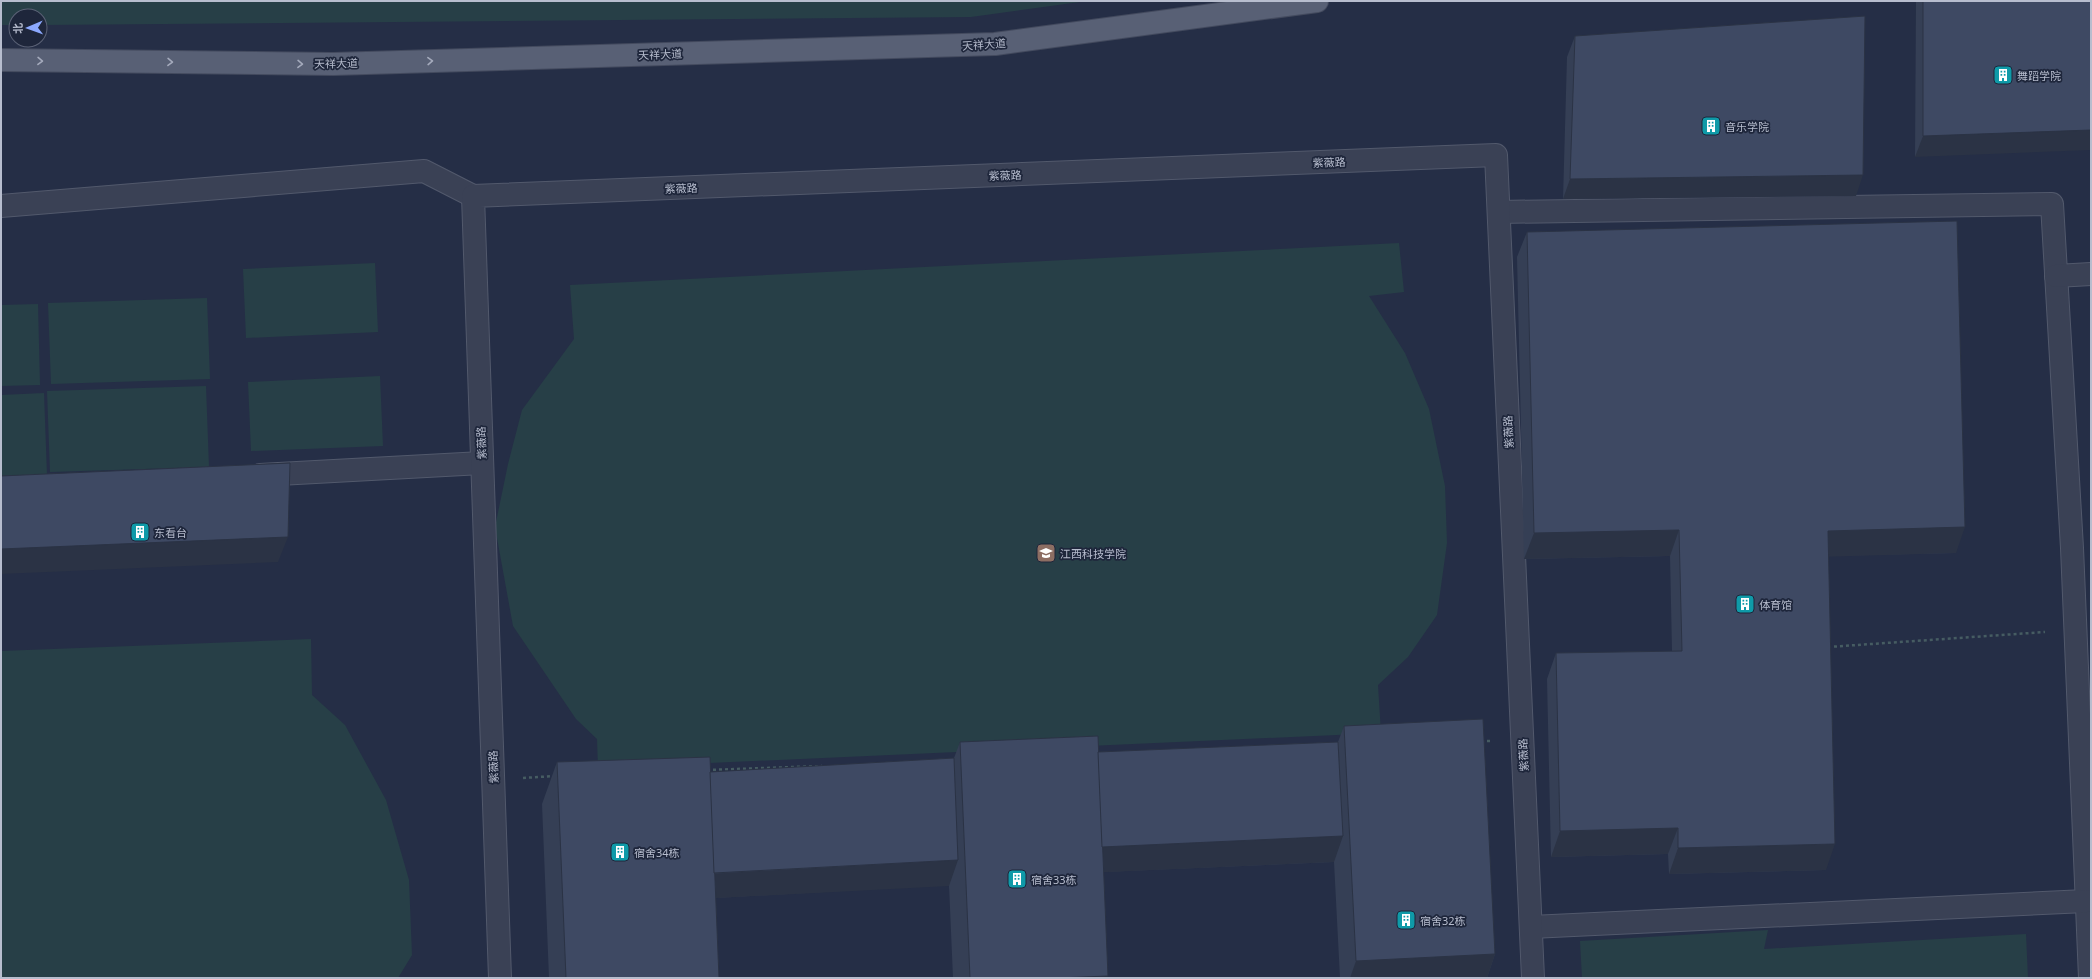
<svg xmlns="http://www.w3.org/2000/svg" width="2092" height="979" viewBox="0 0 2092 979" font-family="'Noto Sans','Noto Sans SC',sans-serif">
  <style>
    .green { fill: #273f47 }
    .lines { fill: none; stroke-linecap: round; stroke-linejoin: round }
    .minor-casing { stroke: #52596c; stroke-width: 24 }
    .primary-casing { stroke: #434a5e; stroke-width: 24 }
    .path { stroke: #465c62; stroke-width: 2.5; stroke-dasharray: 3 3; stroke-linecap: butt }
    .minor { stroke: #3a4155; stroke-width: 22 }
    .primary { stroke: #586075; stroke-width: 22 }
    .wall { fill: #353f55 }
    .shaded-wall { fill: #2b3345 }
    .building { fill: #3e4963; stroke: #2b3345 }
    .oneway { stroke: #a4aabc }
    .labels { text-anchor: middle; dominant-baseline: central; stroke-width: 3.5; stroke-linejoin: round; paint-order: stroke }
    .street-label { font-size: 11px; fill: #b7bdce; stroke: #1e263b }
    .poi-label { font-size: 11px; fill: #b7bdce; stroke: #1e263b; text-anchor: start }
  </style>
  <rect width="100%" height="100%" fill="#252e46"/>
  <g class="green">
    <path d="M1,1h1086l-116,16 -931,8v-9h-24v9h-15z"/>
    <path d="M1399,243l5,49 -35,4 36,57 24,56 16,77 2,57 -10,72 -29,42 -30,28 3,48 -783,35 -1,-29 -21,-20 -63,-93 -18,-99 13,-63 14,-54 52,-71 -4,-54z"/>
    <path d="M375,263l3,69 -132,6 -3,-69z"/>
    <path d="M207,298l3,81 -159,5 -3,-81z"/>
    <path d="M38,304l2,81 -39,1v-81z"/>
    <path d="M380,376l3,70 -132,5 -3,-69z"/>
    <path d="M206,386l3,81 -159,5 -3,-81z"/>
    <path d="M44,393l3,82 -46,1v-81z"/>
    <path d="M311,639l1,56 33,30 41,75 23,80 3,75 -14,23h-397v-327z"/>
    <path d="M1768,930l-4,19 262,-15 2,44h-446l-2,-37z"/>
  </g>
  <g class="lines">
    <g class="minor-casing">
      <g id="minor">
        <path d="M1,206l423,-35 49,25"/>
        <path d="M1499,212l553,-8 20,344 18,430"/>
        <path d="M2056,276l35,-2"/>
        <path d="M260,475l222,-12"/>
        <path d="M1531,927l555,-26"/>
        <path d="M500,978l-27,-782 1023,-41 37,823"/>
      </g>
    </g>
    <g class="primary-casing">
      <path id="primary" d="M1,60l332,4 662,-20 322,-43"/>
    </g>
    <g class="path">
      <path d="M1828,647l217,-15"/>
      <path d="M1481,741h11"/>
      <path d="M707,770l115,-4"/>
      <path d="M523,778l31,-2"/>
    </g>
    <use href="#minor" class="minor"/>
    <use href="#primary" class="primary"/>
  </g>
  <g class="wall">
    <path d="M1916,1h175l-176,156z"/>
    <path d="M1575,36l281,160 -293,3 4,-142z"/>
    <path d="M1527,232l429,321 -128,3 -2,314 -157,4 -1,-20 -117,3 -4,-178 9,-26 116,-2 -2,-95 -146,3 -7,-302z"/>
    <path d="M1344,726l151,228 -8,24h-147l-6,-116 -231,10 4,106h-154l-4,-93 -234,13 4,80h-170l-7,-174 15,-42 153,10 244,-14 6,-16 138,10 240,-10z"/>
  </g>
  <g class="shaded-wall">
    <path d="M2091,130v20l-176,7 8,-21z"/>
    <path d="M1863,175l-7,21 -293,3 7,-20z"/>
    <path d="M1965,527l-9,26 -138,4 10,-26z"/>
    <path d="M1679,530l-9,26 -146,3 10,-26z"/>
    <path d="M288,537l-10,25 -277,12v-25z"/>
    <path d="M1678,828l-10,26 -117,3 9,-26z"/>
    <path d="M1343,836l-9,26 -248,11 10,-26z"/>
    <path d="M1835,844l-9,26 -157,4 9,-26z"/>
    <path d="M958,860l-9,26 -250,13 9,-25z"/>
    <path d="M1495,954l-8,24h-137l6,-17z"/>
    <path d="M1108,976l-1,2h-50z"/>
  </g>
  <g class="building">
    <path d="M1923,1h168v129l-168,6z"/>
    <path d="M1865,16l-2,159 -293,4 5,-143z"/>
    <path d="M1957,221l8,306 -137,4 7,313 -157,4v-20l-118,3 -4,-178 126,-2 -3,-121 -145,3 -7,-301z"/>
    <path d="M290,463l-2,74 -287,12v-73z"/>
    <path d="M1483,719l12,235 -139,7 -12,-235z"/>
    <path d="M1098,736l10,240 -51,2h-87l-10,-236z"/>
    <path d="M1338,742l5,94 -241,11 -4,-95z"/>
    <path d="M710,757l9,221h-153l-9,-216z"/>
    <path d="M954,758l4,102 -244,13 -4,-101z"/>
  </g>
  <defs><path id="oneway-chevron" d="M-2-3.5L2.5 0L-2 3.5" fill="none" stroke-width="1.6" stroke-linecap="round" stroke-linejoin="round"/></defs>
  <g class="oneway">
    <use href="#oneway-chevron" transform="translate(40 61) rotate(1)"/>
    <use href="#oneway-chevron" transform="translate(430 61) rotate(-2)"/>
    <use href="#oneway-chevron" transform="translate(170 62) rotate(1)"/>
    <use href="#oneway-chevron" transform="translate(300 64) rotate(1)"/>
  </g>
  <defs>
    <g id="building-square" transform="scale(1)"><rect x="-9" y="-9" width="18" height="18" rx="4" fill="#0f9aa8" stroke="#1e263b"/><path d="M-4-6H4V6H1V3H-1V6H-4ZM-2.5-4.3h1.7v1.8h-1.7ZM.8-4.3h1.7v1.8H.8ZM-2.5-1h1.7V.8h-1.7ZM.8-1h1.7V.8H.8Z" fill="#fff"/></g>
    <g id="university-square" transform="scale(1)"><rect x="-9" y="-9" width="18" height="18" rx="4" fill="#8d6e63" stroke="#1e263b"/><path d="M0-5L7-2L0 1L-7-2ZM-4 1L0 2.5L4 1V4Q0 6-4 4Z" fill="#fff"/></g>
  </defs>
  <g fill-rule="evenodd">
    <use href="#building-square" x="2003" y="75"/>
    <use href="#building-square" x="1711" y="126"/>
    <use href="#building-square" x="140" y="532"/>
    <use href="#university-square" x="1046" y="553"/>
    <use href="#building-square" x="1745" y="604"/>
    <use href="#building-square" x="620" y="852"/>
    <use href="#building-square" x="1017" y="879"/>
    <use href="#building-square" x="1406" y="920"/>
  </g>
  <g class="labels">
    <g class="street-label">
      <text transform="translate(984 44) rotate(-4)">天祥大道</text>
      <text transform="translate(660 54) rotate(-2)">天祥大道</text>
      <text transform="translate(336 63) rotate(-1)">天祥大道</text>
      <text transform="translate(1329 162) rotate(-2)">紫薇路</text>
      <text transform="translate(1005 175) rotate(-2)">紫薇路</text>
      <text transform="translate(681 188) rotate(-2)">紫薇路</text>
      <text transform="translate(1508 432) rotate(-93)">紫薇路</text>
      <text transform="translate(481 443) rotate(-92)">紫薇路</text>
      <text transform="translate(1523 755) rotate(-93)">紫薇路</text>
      <text transform="translate(493 767) rotate(-92)">紫薇路</text>
    </g>
    <g class="poi-label">
      <text x="2017" y="75">舞蹈学院</text>
      <text x="1725" y="126">音乐学院</text>
      <text x="154" y="532">东看台</text>
      <text x="1060" y="553">江西科技学院</text>
      <text x="1759" y="604">体育馆</text>
      <text x="634" y="852">宿舍34栋</text>
      <text x="1031" y="879">宿舍33栋</text>
      <text x="1420" y="920">宿舍32栋</text>
    </g>
  </g>
  <rect width="2092" height="979" fill="none" stroke="#b7bdce" stroke-width="4"/>
  <g transform="translate(28 28) rotate(268)"><circle r="19" fill="#1e263b" stroke="#5b6276"/>
  <path d="M0-3L7 15L0 10L-7 15Z" fill="#8ca9ff"/>
  <text y="-6" font-size="11" font-weight="bold" text-anchor="middle" fill="#b7bdce">北</text>
  </g>
</svg>
